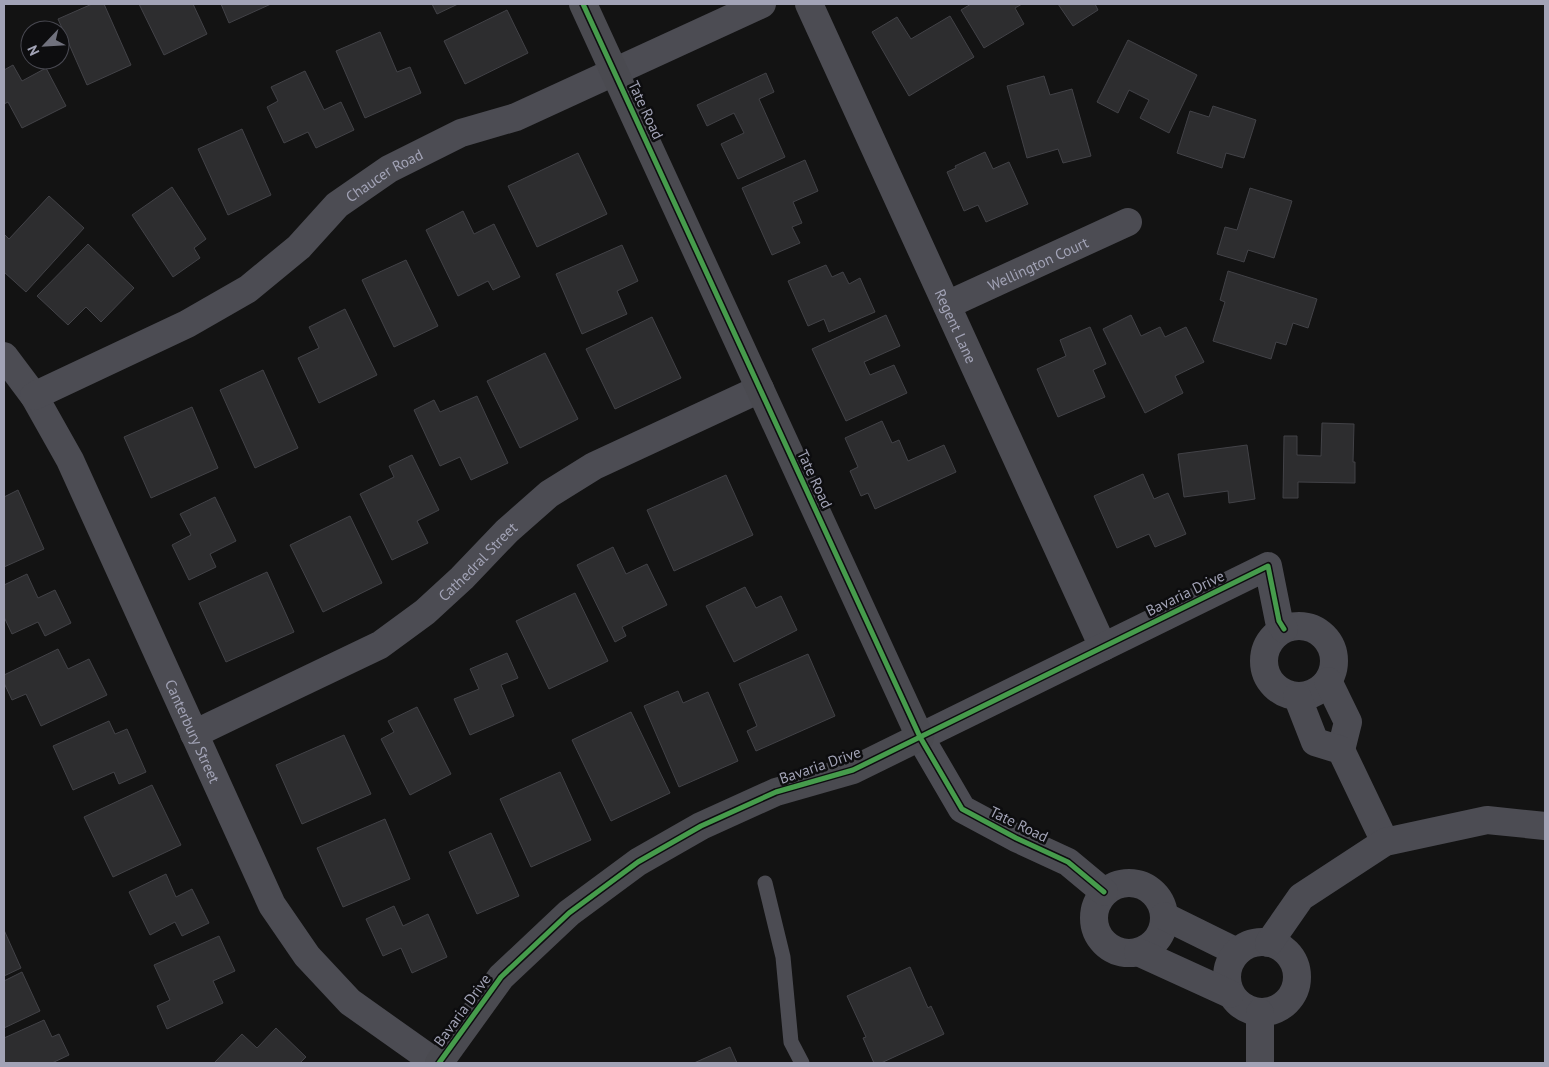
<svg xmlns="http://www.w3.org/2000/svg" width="1549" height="1067" viewBox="0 0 1549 1067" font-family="'PT Sans',sans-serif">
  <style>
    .building { fill: #2d2d2f; stroke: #424247 }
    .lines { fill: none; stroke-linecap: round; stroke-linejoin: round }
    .lane { stroke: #4c4c53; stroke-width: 15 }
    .street { stroke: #4c4c53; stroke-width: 28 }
    .secondary { stroke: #4a4a50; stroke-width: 28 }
    .cycleway-casing { stroke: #0d0d0f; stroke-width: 8 }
    .cycleway { stroke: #469c4c; stroke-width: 5 }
    .labels { text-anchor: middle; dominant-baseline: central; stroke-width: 5; stroke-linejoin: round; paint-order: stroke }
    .street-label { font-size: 15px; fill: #a2a3b6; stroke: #0d0d0f }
  </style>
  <rect width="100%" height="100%" fill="#131313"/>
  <g class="building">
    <path d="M92,4h12l27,61 -44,20 -29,-66z"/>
    <path d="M139,4h54l14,30 -43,21z"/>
    <path d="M221,4h50l-42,19z"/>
    <path d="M432,4h26l-21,10z"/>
    <path d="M971,4h51l-7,4 9,16 -40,24 -23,-38z"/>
    <path d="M1058,4h38h-1l3,6 -25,16z"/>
    <path d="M507,10l21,43 -63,31 -21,-43z"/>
    <path d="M950,16l24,41 -65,39 -37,-64 25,-15 14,22z"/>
    <path d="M380,32l17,40 13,-5 11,26 -56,25 -29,-67z"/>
    <path d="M1128,40l69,35 -28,58 -29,-15 9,-18 -20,-10 -11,23 -21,-11z"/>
    <path d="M13,65l9,16 24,-13 20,38 -44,22 -14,-26 -4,2v-34z"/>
    <path d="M305,71l19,39 17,-8 13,28 -38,18 -8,-16 -24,11 -17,-36 11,-6 -7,-14z"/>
    <path d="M766,73l8,19 -15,7 26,58 -47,22 -17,-35 23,-11 -10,-20 -27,13 -10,-21z"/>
    <path d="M1044,76l6,19 22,-6 19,67 -28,7 -5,-14 -31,9 -20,-72z"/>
    <path d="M1213,106l43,14 -12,38 -18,-5 -4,15 -45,-15 13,-42 19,6z"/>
    <path d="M242,129l29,66 -43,20 -30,-66z"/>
    <path d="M985,152l8,17 16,-7 19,42 -42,18 -8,-17 -14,6 -17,-39 9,-4 -1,-2z"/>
    <path d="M578,153l29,61 -70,33 -29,-61z"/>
    <path d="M805,160l13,31 -25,11 9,21 -10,4 8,16 -28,12 -30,-67z"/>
    <path d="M172,187l34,52 -12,9 6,10 -27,19 -41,-62z"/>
    <path d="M1250,188l42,13 -18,57 -26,-8 -4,12 -27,-8 8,-27 12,3z"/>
    <path d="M49,196l35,32 -58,64 -22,-20v-38l5,5z"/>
    <path d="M463,211l11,23 20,-10 26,53 -27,13 -5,-9 -30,15 -32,-66z"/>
    <path d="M88,244l46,44 -33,34 -15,-15 -18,18 -31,-29z"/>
    <path d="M622,245l16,36 -21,10 10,23 -45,20 -26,-60z"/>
    <path d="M406,260l32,66 -44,21 -32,-67z"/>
    <path d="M826,265l6,12 11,-5 6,12 11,-6 15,34 -46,20 -5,-13 -16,7 -20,-45z"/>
    <path d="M1228,271l89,28 -9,29 -15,-5 -7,22 -10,-3 -5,17 -58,-18 12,-39 -5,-2z"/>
    <path d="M345,309l32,66 -58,28 -21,-45 21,-10 -10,-21z"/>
    <path d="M886,315l14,31 -36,16 6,13 24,-10 13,28 -61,28 -34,-72z"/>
    <path d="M1131,315l10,21 19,-9 5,10 21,-10 18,35 -29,14 8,17 -38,20 -42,-84z"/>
    <path d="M652,317l29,61 -66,31 -29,-60z"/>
    <path d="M1090,327l16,37 -13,6 12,27 -47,20 -21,-48 29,-13 -6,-16z"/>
    <path d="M545,353l33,66 -58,29 -33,-67z"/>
    <path d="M263,370l35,78 -43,20 -35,-78z"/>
    <path d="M477,396l31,67 -37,17 -11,-23 -20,9 -26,-56 20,-10 6,12z"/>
    <path d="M192,407l26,61 -67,30 -27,-61z"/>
    <path d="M882,421l10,22 7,-3 9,21 36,-16 12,27 -81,37 -7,-16 -7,3 -11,-25 8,-4 -13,-29z"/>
    <path d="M1322,423l32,1 -1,38h2v21l-57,-1v16h-15l1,-62h13v19l24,1z"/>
    <path d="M1247,445l8,54 -26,4 -1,-12 -44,6 -6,-43z"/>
    <path d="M412,455l27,55 -22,11 11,22 -36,17 -32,-66 34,-17 -5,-11z"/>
    <path d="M1143,474l11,25 14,-6 18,41 -31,13 -6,-13 -32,14 -23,-52z"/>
    <path d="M726,475l27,60 -79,36 -27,-61z"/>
    <path d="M18,490l26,59 -40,18v-70z"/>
    <path d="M215,497l21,44 -26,13 6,13 -27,13 -17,-35 19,-10 -11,-21z"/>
    <path d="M350,516l32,67 -59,29 -33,-67z"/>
    <path d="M613,547l13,27 21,-10 20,41 -45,22 4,9 -11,6 -38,-77z"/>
    <path d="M267,572l27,60 -68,30 -27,-59z"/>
    <path d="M27,574l11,24 17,-8 16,33 -26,13 -7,-14 -26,12 -8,-17v-32z"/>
    <path d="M745,587l11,21 25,-12 16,34 -63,32 -28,-56z"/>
    <path d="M575,593l33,68 -59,28 -33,-68z"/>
    <path d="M58,649l10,20 21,-10 18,36 -66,31 -15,-32 -14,6 -8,-17v-8z"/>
    <path d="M507,653l11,25 -17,7 13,31 -44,19 -16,-36 25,-10 -9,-20z"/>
    <path d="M808,654l27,62 -79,35 -9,-20 10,-5 -18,-42z"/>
    <path d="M678,691l5,12 25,-11 30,69 -59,26 -35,-81z"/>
    <path d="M417,707l34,67 -41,21 -29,-56 13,-7 -6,-11z"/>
    <path d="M631,712l39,81 -59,28 -39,-81z"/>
    <path d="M109,721l6,13 12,-5 19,43 -27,12 -5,-12 -41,18 -20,-44z"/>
    <path d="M344,735l27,59 -69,30 -26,-59z"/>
    <path d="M560,772l31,68 -60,27 -31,-68z"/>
    <path d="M152,785l29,60 -68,32 -29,-60z"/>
    <path d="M385,819l25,60 -67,28 -26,-59z"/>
    <path d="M491,833l28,63 -42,18 -28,-62z"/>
    <path d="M166,874l10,23 16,-8 17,34 -27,13 -7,-14 -25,13 -21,-43z"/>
    <path d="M394,906l9,20 25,-12 19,43 -35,16 -11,-25 -18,8 -17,-37z"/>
    <path d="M4,930l17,38 -17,8z"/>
    <path d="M219,936l16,35 -22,10 10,22 -56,26 -10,-23 13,-6 -16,-35z"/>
    <path d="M910,967l18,41 3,-2 13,28 -63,29h-7l-11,-25 3,-1 -19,-41z"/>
    <path d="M22,972l18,39 -36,17v-47z"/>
    <path d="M44,1020l8,17 7,-3 10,21 -17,8h-48v-25z"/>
    <path d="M276,1028l30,29 -6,6h-86l28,-29 15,14z"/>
    <path d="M730,1047l7,16h-43z"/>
  </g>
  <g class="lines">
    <path class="lane" d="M765,883l18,74 8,85 11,21"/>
    <g class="street">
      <path id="s1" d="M809,4l294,643"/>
      <path id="s2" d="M947,305l181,-83"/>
      <path id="s3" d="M4,356l30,40 36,64 202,445 35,51 43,46 86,61"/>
      <path id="s4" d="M34,396l153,-72 61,-35 51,-42 38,-42 52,-36 72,-36 55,-16 246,-113"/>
      <circle cx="1299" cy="661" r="35"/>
      <path d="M1328,681l20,41 -7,28"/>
      <path d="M1297,696l18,46 26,8 44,92"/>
      <path id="s5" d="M194,734l186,-89 45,-33 37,-34 45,-47 42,-37 45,-28 166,-77"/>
      <circle cx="1129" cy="918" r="35"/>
      <path d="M1104,892l-36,-30 -52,-24 -54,-29 -42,-72 348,-171 11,55 5,8"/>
      <path d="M1164,916l73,36"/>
      <circle cx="1262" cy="977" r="35"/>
      <path d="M1269,943l32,-46 84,-55 102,-22 58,6"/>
      <path d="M1138,952l92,42"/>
      <path d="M1260,1013v50"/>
    </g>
    <path class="secondary" d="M439,1063l62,-86 68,-64 69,-51 63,-36 75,-34 77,-22 67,-33 -337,-733"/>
    <g class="cycleway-casing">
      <g id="cycleway">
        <path d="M583,4l337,733 42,72 54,29 52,24 36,30"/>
        <path d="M439,1063l62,-86 68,-64 69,-51 63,-36 75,-34 77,-22 415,-204 11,55 5,8"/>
      </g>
    </g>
    <use href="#cycleway" class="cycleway"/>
  </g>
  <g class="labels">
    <g class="street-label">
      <text transform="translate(646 110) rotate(65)">Tate Road</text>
      <text stroke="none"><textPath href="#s4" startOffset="418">Chaucer Road</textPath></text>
      <text stroke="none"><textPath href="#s2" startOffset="100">Wellington Court</textPath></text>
      <text stroke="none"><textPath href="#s1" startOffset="354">Regent Lane</textPath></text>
      <text transform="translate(815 479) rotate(65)">Tate Road</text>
      <text stroke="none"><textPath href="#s5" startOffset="335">Cathedral Street</textPath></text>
      <text transform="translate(1185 593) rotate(-26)">Bavaria Drive</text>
      <text stroke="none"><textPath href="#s3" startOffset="421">Canterbury Street</textPath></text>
      <text transform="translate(820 765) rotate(-19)">Bavaria Drive</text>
      <text transform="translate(1019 824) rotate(26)">Tate Road</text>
      <text transform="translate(462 1010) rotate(-54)">Bavaria Drive</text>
    </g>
  </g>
  <rect width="1549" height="1067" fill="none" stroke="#a2a3b6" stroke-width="10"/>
  <g transform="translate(45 45) rotate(245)"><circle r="24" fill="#0d0d0f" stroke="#494952"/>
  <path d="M0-4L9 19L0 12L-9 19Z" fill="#70717d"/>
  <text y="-8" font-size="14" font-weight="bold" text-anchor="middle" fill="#a2a3b6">N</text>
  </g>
</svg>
